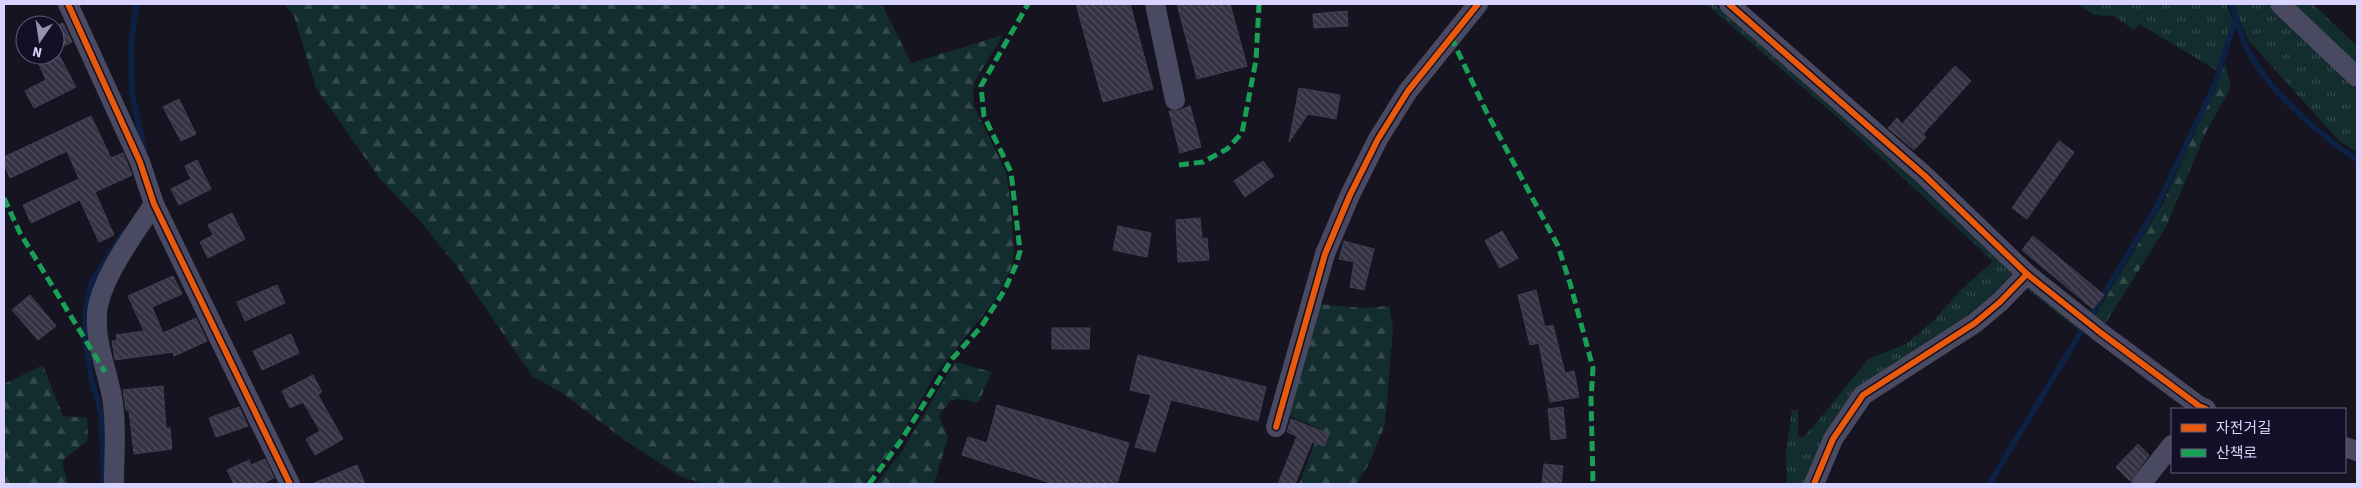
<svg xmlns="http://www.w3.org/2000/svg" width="2361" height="488" viewBox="0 0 2361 488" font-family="'Source Sans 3','Noto Sans KR',sans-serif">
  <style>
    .grass { fill: url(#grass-tufts) }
    .forest { fill: url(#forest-firs) }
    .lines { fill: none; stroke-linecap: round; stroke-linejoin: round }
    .stream { stroke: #0d2144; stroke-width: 5.5 }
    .building { fill: url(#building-back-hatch); stroke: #433f54 }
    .minor { stroke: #4a4962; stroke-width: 20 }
    .quiet { stroke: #1a9f57; stroke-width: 5; stroke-dasharray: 10 5; stroke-linecap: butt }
    .cycleway-casing { stroke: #130f26; stroke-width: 9 }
    .cycleway { stroke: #e8590c; stroke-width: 6 }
  </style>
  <defs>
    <pattern id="grass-tufts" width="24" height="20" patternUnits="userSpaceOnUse" patternTransform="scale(1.25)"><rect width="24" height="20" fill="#132c2d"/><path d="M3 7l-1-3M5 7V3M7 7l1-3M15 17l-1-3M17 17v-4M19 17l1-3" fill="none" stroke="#354a4c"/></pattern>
    <pattern id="forest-firs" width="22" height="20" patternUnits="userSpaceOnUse" patternTransform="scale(1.25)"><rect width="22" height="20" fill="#132c2d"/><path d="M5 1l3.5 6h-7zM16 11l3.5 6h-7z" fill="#354a4c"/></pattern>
    <pattern id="building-back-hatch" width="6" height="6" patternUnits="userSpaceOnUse" patternTransform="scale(1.25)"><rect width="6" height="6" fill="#343243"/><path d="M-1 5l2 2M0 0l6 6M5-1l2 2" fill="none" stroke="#514f5f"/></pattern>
  </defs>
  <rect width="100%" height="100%" fill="#161421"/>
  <g class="grass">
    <path d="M1706,4h8l307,271 -19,18 -135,92 -58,99h-22l-1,-32 6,-42h6v27h5l11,-11 54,-67 38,-15 29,-25 27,-30 31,-28 -155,-143z"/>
    <path d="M2078,4h148l7,16 -6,26 -11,24 -77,-46 -5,6 -20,-14 -20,-1z"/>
    <path d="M2232,4h35l90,86v62l-18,-11 -90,-100z"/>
    <path d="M2288,4h23l6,4 40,38v23z"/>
    <path d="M2026,279l58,46 -4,6 -59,-47z"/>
  </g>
  <g class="forest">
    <path d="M284,4h598l29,59 92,-28 -28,46 -2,12 1,13 32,66 5,33 3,49 -2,12 -17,34 -60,75 -39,69 -32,40h-157l-26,-7 -58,-38 -61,-46 -30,-17 -76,-111 -37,-45 -39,-41 -64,-91 -22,-72z"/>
    <path d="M2225,64l6,23 -25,45 -40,95 -63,100 -10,-8 71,-118z"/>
    <path d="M1316,304l48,4 25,-2 4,22 -8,97 -16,39 -13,20h-57l21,-55 -31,-13z"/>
    <path d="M955,362l37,10 -14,31 -18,-4 -10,2 -11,15 9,21 -14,47h-58l26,-33z"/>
    <path d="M43,365l20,51 24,2 1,22 -26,21 6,23h-64v-100z"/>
  </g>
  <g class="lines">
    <g class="stream">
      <path d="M136,4l-5,43 1,46 12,57"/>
      <path d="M2231,4c5,13 8,27 14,40 21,46 72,88 112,116"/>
      <path d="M104,484l-3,-72 -9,-30 -7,-43v-25l7,-33 31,-48"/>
      <path d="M1989,484l167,-276 58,-122 22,-68"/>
    </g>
  </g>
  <g class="building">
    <path d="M1076,4h54l23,85 -50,13z"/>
    <path d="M1177,4h53l17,62 -50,13z"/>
    <path d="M1347,11l1,15 -34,2 -1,-14z"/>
    <path d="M63,23l9,19 -17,8v-24z"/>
    <path d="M35,55h24l17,32 -42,21 -9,-17 21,-11z"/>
    <path d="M1955,66l16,15 -48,53 3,3 -12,13 -26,-22 9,-10 5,6z"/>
    <path d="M1299,88l41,7 -4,24 -28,-5 -19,28z"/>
    <path d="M179,99l17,35 -15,7 -18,-34z"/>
    <path d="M1190,106l11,41 -21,6 -11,-42h9z"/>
    <path d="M91,116l20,42 12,-5 9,22 -37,17 19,43 -15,7 -19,-42 -49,23 -8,-18 56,-26 -12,-28 -57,27 -6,-14v-7z"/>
    <path d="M2059,141l15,11 -47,67 -15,-11z"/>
    <path d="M197,160l14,29 -32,16 -8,-16 20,-10 -6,-13z"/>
    <path d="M1263,161l11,15 -29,21 -11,-16z"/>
    <path d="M232,213l13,26 -37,19 -8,-16 13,-7 -5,-10z"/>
    <path d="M1200,218l2,21 5,-1 2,22 -31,2 -2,-42z"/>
    <path d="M1118,226l33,7 -4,24 -34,-7z"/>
    <path d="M1502,231l16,27 -18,10 -15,-27z"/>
    <path d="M2033,236l71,59 -11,14 -71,-59z"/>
    <path d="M1344,241l30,8 -10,41 -14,-3 4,-25 -15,-3z"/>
    <path d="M173,276l9,18 -30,13 11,26 33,-15 11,23 -33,15 -1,-4 -58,8 -3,-19h5l-1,-6 28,-4 -16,-35z"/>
    <path d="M277,285l8,18 -40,18 -8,-19z"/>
    <path d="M1536,290l9,37 8,-2 12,48 9,-2 5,26 -29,5 -11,-59 -9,2 -12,-50z"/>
    <path d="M30,295l26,31 -18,14 -26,-30z"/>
    <path d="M1052,328h38l-1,21h-37z"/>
    <path d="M291,334l8,19 -37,17 -9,-19z"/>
    <path d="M1138,355l128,32 -8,34 -87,-21 -16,52 -20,-5 16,-52 -21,-5z"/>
    <path d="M313,375l9,17 -4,3 25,44 -28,16 -9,-16 14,-8 -17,-29 -13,6 -8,-17z"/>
    <path d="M163,386l3,42h4l2,21 -38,5 -5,-44h-3l-3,-20z"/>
    <path d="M997,405l132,38 -12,41h-63l-92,-29 6,-18 19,6z"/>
    <path d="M239,407l9,19 -32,11 -7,-19z"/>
    <path d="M1563,407l3,31 -15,2 -3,-31z"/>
    <path d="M1291,419l38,15 -5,12 -12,-4 -17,42h-17l19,-48 -10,-4z"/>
    <path d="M2138,444l11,11 -19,26 -14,-14z"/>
    <path d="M265,459l9,19 -13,6h-27l-7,-14 22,-10 2,5z"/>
    <path d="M1544,464l19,2 -2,18h-19z"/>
    <path d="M357,465l8,19h-53z"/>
  </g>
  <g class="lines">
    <g class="minor">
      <path d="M68,4l72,158 14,42 136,280"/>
      <path d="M1155,4l20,96"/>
      <path d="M1729,4l196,172 102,98 74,59 98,73 7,3"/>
      <path d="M2280,4l77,73"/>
      <path d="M1276,427l49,-173 25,-59 28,-56 30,-48 70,-87"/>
      <path d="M2345,447l12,4"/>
      <path d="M114,484c0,-28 3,-59 -2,-87 -5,-27 -17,-54 -15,-82 1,-33 39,-84 57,-111"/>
      <path d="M1814,484l19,-45 30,-44 112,-72 25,-21 27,-28"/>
      <path d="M2141,484l31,-39"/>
    </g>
    <g class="quiet">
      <path d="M1451,37l36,76 71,133 12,37 23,85 -2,31 2,85"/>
      <path d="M1179,165l24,-3 24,-13 15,-16 14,-73 3,-56"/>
      <path d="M4,198l16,35 85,139"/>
      <path d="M869,484l31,-42 52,-83 29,-32 23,-36 12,-26 4,-14 -9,-79 -27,-56 -3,-30 47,-82"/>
    </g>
    <g class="cycleway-casing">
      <g id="cycleway">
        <path d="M68,4l72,158 14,42 136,280"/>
        <path d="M1729,4l196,172 102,98 74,59 98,73 7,3"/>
        <path d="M1276,427l49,-173 25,-59 28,-56 30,-48 70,-87"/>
        <path d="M1814,484l19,-45 30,-44 112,-72 25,-21 27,-28"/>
      </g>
    </g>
    <use href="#cycleway" class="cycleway"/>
  </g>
  <rect width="2361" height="488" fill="none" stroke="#d9d4ff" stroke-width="10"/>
  <rect x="2171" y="408" width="175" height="65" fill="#130f26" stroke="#625e7d"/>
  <rect x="2181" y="424" width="25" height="8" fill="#e8590c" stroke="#625e7d"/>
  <text x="2216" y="433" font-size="15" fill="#d9d4ff">자전거길</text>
  <rect x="2181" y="449" width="25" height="8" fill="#1a9f57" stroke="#625e7d"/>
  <text x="2216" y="458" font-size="15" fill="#d9d4ff">산책로</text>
  <g transform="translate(40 40) rotate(193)"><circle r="24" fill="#130f26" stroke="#625e7d"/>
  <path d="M0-4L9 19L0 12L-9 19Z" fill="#9591b1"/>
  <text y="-8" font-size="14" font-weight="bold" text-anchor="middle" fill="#d9d4ff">N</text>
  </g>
</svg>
